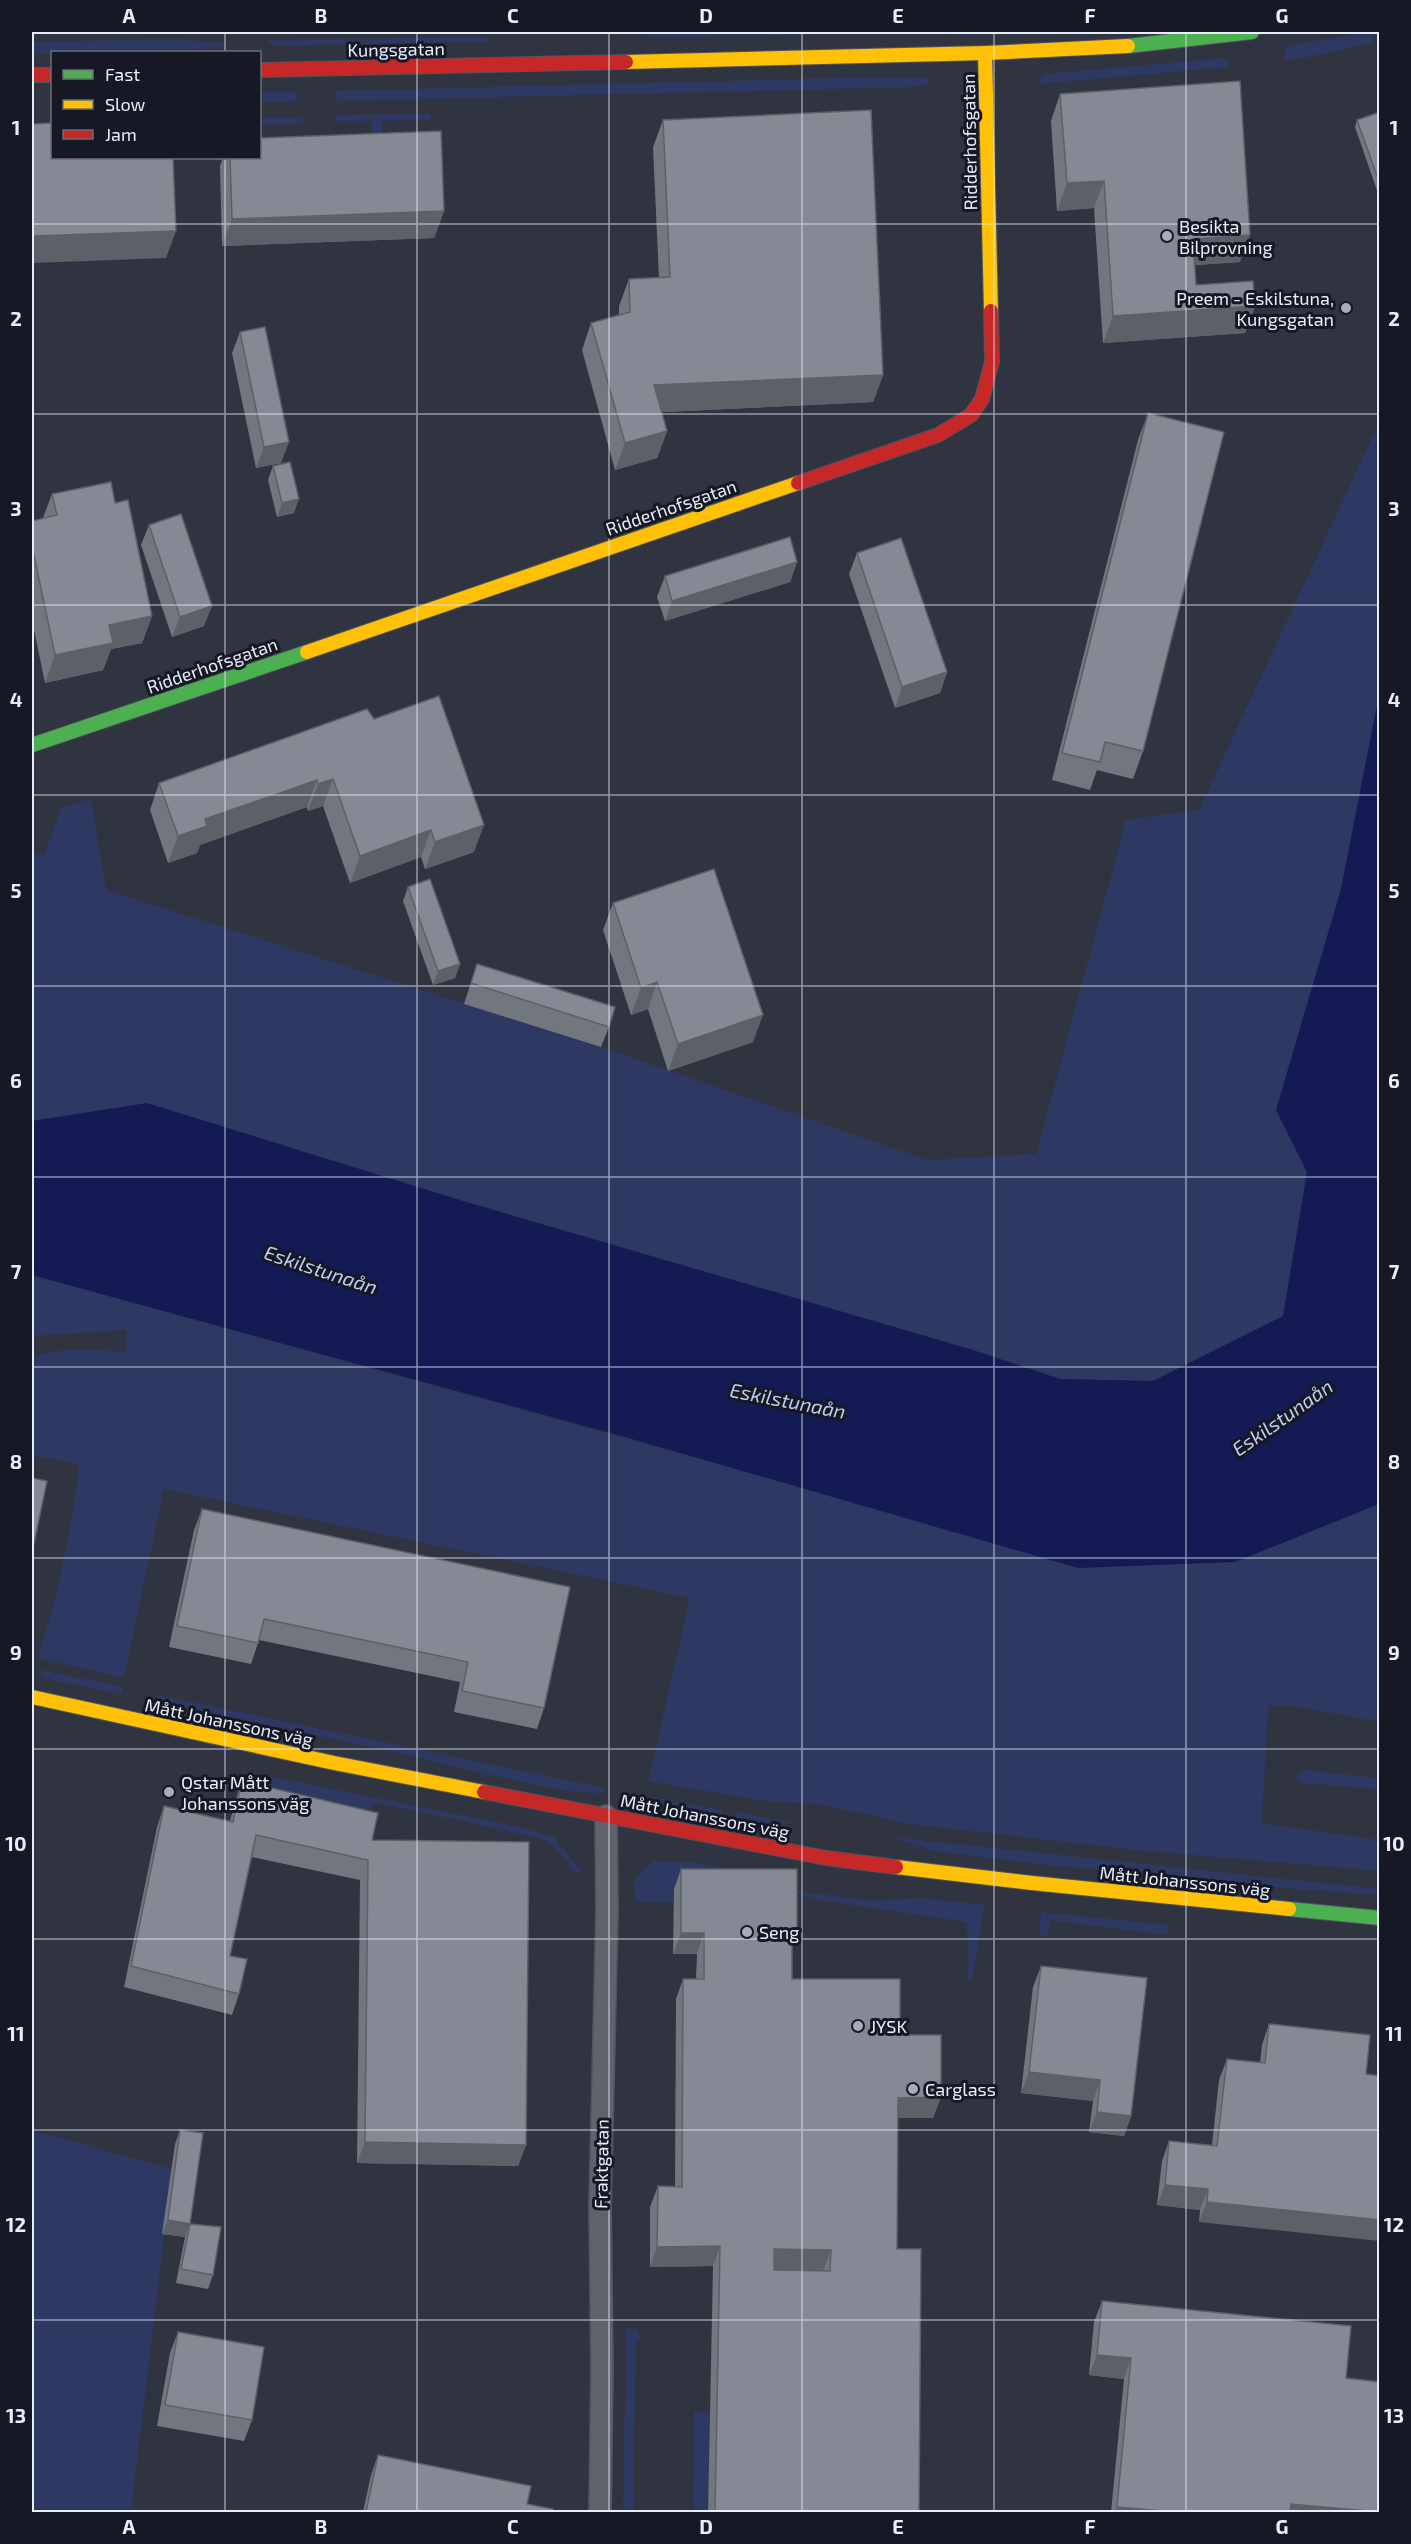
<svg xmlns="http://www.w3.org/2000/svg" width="1411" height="2544" viewBox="0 0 1411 2544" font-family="'Exo 2',sans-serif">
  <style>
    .green { fill: #2d3962 }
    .water { fill: #141b54 }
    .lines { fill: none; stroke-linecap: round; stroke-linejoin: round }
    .street-casing { stroke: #4f535d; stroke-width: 24 }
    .fast-casing { stroke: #4f535d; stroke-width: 16 }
    .slow-casing { stroke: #4f535d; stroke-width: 16 }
    .jam-casing { stroke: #4f535d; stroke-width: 16 }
    .street { stroke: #60636c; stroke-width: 21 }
    .fast { stroke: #4caf50; stroke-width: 14 }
    .slow { stroke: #ffc107; stroke-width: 14 }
    .jam { stroke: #c62828; stroke-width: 14 }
    .wall { fill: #72767e }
    .shaded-wall { fill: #5d6067 }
    .building { fill: #858993; stroke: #5d6067; stroke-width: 1.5; fill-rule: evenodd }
    .grid { fill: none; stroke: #e8edfb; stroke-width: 1.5; stroke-opacity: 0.55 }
    .poi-dot { fill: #a8acba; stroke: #161923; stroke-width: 2 }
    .labels { text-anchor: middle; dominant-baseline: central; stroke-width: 6; stroke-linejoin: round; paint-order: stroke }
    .street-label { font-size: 18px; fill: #e8edfb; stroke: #161923 }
    .poi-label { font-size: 18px; fill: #e8edfb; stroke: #161923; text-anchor: start }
    .water-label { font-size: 20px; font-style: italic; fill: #bfcdf3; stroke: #161923 }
    .neatline { fill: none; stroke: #e8edfb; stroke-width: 2 }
    .grid-label { font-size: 20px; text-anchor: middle; font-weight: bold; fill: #e8edfb }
  </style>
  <rect width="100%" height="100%" fill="#303440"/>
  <g class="green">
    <path d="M631,32h272l-250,6z"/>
    <path d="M1370,32l4,10 -79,18 -11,-2 2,-12z"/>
    <path d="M490,37v4l-216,5 -6,-6z"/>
    <path d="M172,39l53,4 -1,5 -192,6v-12z"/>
    <path d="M1228,58v9l-191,17 6,-10z"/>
    <path d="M880,77l49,1 -2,6 -13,3 -576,14 -4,-10z"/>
    <path d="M260,92h37v9l-37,1z"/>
    <path d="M431,114v6l-49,1 1,39h-8l-3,-39h-37l1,-6z"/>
    <path d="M302,117l1,7 -43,1v-7z"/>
    <path d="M1379,423v272l-38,194 -65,221 31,62 -24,144 -130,65 -93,-2 -87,-29 -510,-149 -431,-80v-270l12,5 17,-48 30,-9 15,91 495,157 326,113 109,-6 90,-334 73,-10z"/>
    <path d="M32,1275l661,182 542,105 144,-58v218l-79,-15 -32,-2 -6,118 117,17v31l-232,-20 -238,-27 -89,-20 -48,-2 -124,-21 42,-183 -526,-109 -40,189 -86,-20c20,-64 34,-128 41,-194l-47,-9v-97c28,-11 63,-10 93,-5l2,-23 -95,6z"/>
    <path d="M39,1670l85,17 -4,7 -77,-16z"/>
    <path d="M158,1695l441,92 6,5c-23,8 -161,-29 -193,-36 -85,-19 -171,-36 -256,-54z"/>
    <path d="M1302,1770l77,8v11l-79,-6 -4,-6z"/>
    <path d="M242,1771l273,55 39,11 27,34 -7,2 -10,-16 -20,-18 -170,-37 -8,30 -131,-30z"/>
    <path d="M636,1794l86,16v6h-14l-74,-16z"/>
    <path d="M736,1812l57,11 -35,2 -23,-5z"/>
    <path d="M891,1837l488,52v6l-82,-6 -259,-25 -107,-14z"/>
    <path d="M654,1861l37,1 68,13 45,17 71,9 44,-3 66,7 -13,73 -3,2 -1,-3 -1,-55 -155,-23 -22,-9 -116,-1v14l-38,-2 -2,-20z"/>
    <path d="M1041,1912l128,13 -1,10 -118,-15 -3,16h-8z"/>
    <path d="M32,2130l140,39 -41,343h-99z"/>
    <path d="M637,2328l4,9 -5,5 -3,170h-10l3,-183z"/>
    <path d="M694,2412h16l-2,100h-15z"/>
  </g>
  <path class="water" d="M1379,695v809l-144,58 -157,6 -453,-131 -593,-162v-154l115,-18 316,98 510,149 87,29 93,2 130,-65 24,-144 -31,-62 65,-221z"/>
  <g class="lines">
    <g class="street-casing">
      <path id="street" d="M600,2512l2,-143 -2,-162 7,-296 -1,-95"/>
    </g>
    <g class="fast-casing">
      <g id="fast">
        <path d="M1128,46l124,-14"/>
        <path d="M32,745l275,-93"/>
        <path d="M1289,1909l91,9"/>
      </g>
    </g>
    <g class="slow-casing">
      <g id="slow">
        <path d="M985,53l6,258"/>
        <path d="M626,62l359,-9 143,-7"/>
        <path d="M307,652l491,-169"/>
        <path d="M32,1697l302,66 150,29"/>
        <path d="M896,1867l136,16 257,26"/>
      </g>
    </g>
    <g class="jam-casing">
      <g id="jam">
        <path d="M260,70l366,-8"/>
        <path d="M32,75h20"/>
        <path d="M798,483l140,-48 33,-20 11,-16 10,-37 -1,-51"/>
        <path d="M484,1792l342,66 70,9"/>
      </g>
    </g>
    <use href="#street" class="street"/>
    <use href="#fast" class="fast"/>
    <use href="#slow" class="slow"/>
    <use href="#jam" class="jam"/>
  </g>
  <g class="wall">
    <path d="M1060,94l180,168 -45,3 1,20 59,21 -10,27 -142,10 -9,-135 -37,3 -6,-90z"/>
    <path d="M1380,112v87l-25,-72 2,-7z"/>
    <path d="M663,120l220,255 -10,27 -211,10 5,19 -10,27 -42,12 -33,-120 9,-27 28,-7v-10l10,-27 30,-1 -6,-131z"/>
    <path d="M223,158h7l214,53 -10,27 -212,8 -2,-80z"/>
    <path d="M240,332l41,131 -25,5 -24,-115z"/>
    <path d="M1148,413l-5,338 -10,28 -36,-9 -7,20 -38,-10 86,-340z"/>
    <path d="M273,466l21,47 -17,4 -9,-37z"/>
    <path d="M52,494l100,122 -10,27 -31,6 -8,21 -58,13 -13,-63v-99l11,-3z"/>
    <path d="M149,525l55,101 -32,11 -31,-92z"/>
    <path d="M857,553l90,119 -7,21 -45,15 -46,-134z"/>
    <path d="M797,562l-7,20 -125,39 -8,-24 8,-21z"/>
    <path d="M367,709l107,143 -49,17 -4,-12 -71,26 -27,-77 -15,5 -1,-4 -107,38 -3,8 -29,10 -18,-53 9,-27z"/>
    <path d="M408,887l52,77 -5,14 -22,7 -30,-84z"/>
    <path d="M613,903l140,139 -85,29 -20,-62 -17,6 -28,-85z"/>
    <path d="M477,964l132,63 -8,20 -137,-43z"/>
    <path d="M202,1509l368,78 -26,121 -7,21 -83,-17 6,-30 -201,-42 -8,24 -82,-17 25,-117z"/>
    <path d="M242,1781l130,59 154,305 -8,21 -161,-3 3,-283 -108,-23 -22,99 9,38 -7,21 -108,-28 33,-160 7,-21 66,15 5,-19z"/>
    <path d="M681,1869l116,65 -5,15v30l108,56 41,62 -8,21h-35l-1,131 22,263h-211l5,-246 -63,1v-60l8,-21 17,1 1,-188 7,-20h13l1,-25h-24l1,-65z"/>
    <path d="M1041,1966l90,150 -7,20 -35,-4 4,-31 -72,-8 12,-106z"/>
    <path d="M1269,2024l101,11 -171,187 1,-12 -43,-5 5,-44 7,-20 43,4 7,-65 8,-21 33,4 2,-18z"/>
    <path d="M180,2130l10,94 23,51 -5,14 -32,-6 9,-46 -23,-3 13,-90z"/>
    <path d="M1102,2301l244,77 34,134h-269l13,-133 -35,-4 5,-53z"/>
    <path d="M178,2332l74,88 -8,21 -87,-15 13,-73z"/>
    <path d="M378,2455l149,49 25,8h-189l8,-37z"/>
  </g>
  <g class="shaded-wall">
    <path d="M1104,181l-10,27 -37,3 10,-28z"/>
    <path d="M444,211l-10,27 -212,8 10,-27z"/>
    <path d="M176,231l-10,27 -134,5v-27z"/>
    <path d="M1250,235l-10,27 -57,4 10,-27z"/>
    <path d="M1255,306l-10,27 -142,10 10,-27z"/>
    <path d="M883,375l-10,27 -228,11 9,-28z"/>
    <path d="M667,431l-10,27 -42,12 10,-27z"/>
    <path d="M289,442l-8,21 -25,5 8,-21z"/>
    <path d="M299,499l-5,14 -17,4 5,-14z"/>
    <path d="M797,562l-7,20 -125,39 7,-20z"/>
    <path d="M212,606l-8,20 -32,11 8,-20z"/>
    <path d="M152,616l-10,27 -31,6 -8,21 -58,13 10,-28 54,-30z"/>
    <path d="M947,672l-7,21 -45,15 7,-21z"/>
    <path d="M333,779l-10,27 -15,5 10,-27z"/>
    <path d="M317,780l-10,27 -107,38 -3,8 -29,10 10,-27 27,-17z"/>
    <path d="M484,825l-10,27 -49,17 10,-27z"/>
    <path d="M431,830l-10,27 -71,26 10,-27z"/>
    <path d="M460,964l-5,14 -22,7 5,-14z"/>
    <path d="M657,982l-9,27 -17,6 10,-27z"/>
    <path d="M763,1015l-10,27 -85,29 10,-27z"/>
    <path d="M681,1933h23l-7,21h-24z"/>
    <path d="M792,1934h5l-7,21z"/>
    <path d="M1029,2072l71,8 -7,21 -72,-8z"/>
    <path d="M941,2097l-8,21h-43l8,-20z"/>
    <path d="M1097,2112l34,4 -7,20 -35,-4z"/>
    <path d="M365,2142l161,3 -8,21 -161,-3z"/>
    <path d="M1165,2185l43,4 -8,21 -43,-5z"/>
    <path d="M1207,2202l173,18v21l-181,-19z"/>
    <path d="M168,2220l22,4 -5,13 -23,-3z"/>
    <path d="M720,2246l-7,20 -63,1 7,-20z"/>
    <path d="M774,2249l57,1 -8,21 -57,-1z"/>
    <path d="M1097,2355l34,3 -7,21 -35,-4z"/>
    <path d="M1291,2504l87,8h-90z"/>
    <path d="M1117,2507l58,5h-60z"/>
  </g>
  <g class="building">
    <path d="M1240,81l10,154 -57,4 3,46 57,-4 2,25 -142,10 -9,-135 -37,2 -7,-89z"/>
    <path d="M871,110l12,265 -229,10 13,46 -42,12 -34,-120 39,-11 -1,-33 41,-2 -7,-157z"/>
    <path d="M1380,112v72l-23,-64z"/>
    <path d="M52,123v35h121l3,73 -144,5v-112z"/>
    <path d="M441,131l3,80 -212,8 -2,-61h30v-20z"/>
    <path d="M265,327l24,115 -25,5 -24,-115z"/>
    <path d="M1148,413l76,19 -81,319 -38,-9 -5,20 -38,-9z"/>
    <path d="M290,462l9,37 -17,4 -9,-37z"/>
    <path d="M111,482l4,21 13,-3 24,116 -43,9 4,18 -58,12 -23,-109v-25l25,-6 -5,-21z"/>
    <path d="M181,514l31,92 -32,11 -31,-92z"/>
    <path d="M790,537l7,25 -125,39 -7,-25z"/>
    <path d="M901,538l46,134 -45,15 -45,-134z"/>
    <path d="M439,696l45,129 -49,17 -4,-12 -71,26 -27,-77 -15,5 -1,-4 -112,39 2,7 -29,10 -19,-53 208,-74 7,10z"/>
    <path d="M714,869l49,146 -85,29 -21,-62 -16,6 -28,-85z"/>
    <path d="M430,879l30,85 -22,7 -30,-84z"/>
    <path d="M477,964l138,43 -6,20 -138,-44z"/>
    <path d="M32,1478l15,3 -15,72z"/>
    <path d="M202,1509l368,78 -26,121 -82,-17 6,-29 -204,-43 -6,24 -81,-17z"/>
    <path d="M242,1781l136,32 -6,27 157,2 -3,303 -161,-3 3,-282 -112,-25 -26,121 17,3 -8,35 -108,-28 33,-160 69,16z"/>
    <path d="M681,1869h116v65h-5v45h108v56h41v62l-43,1 -1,151h24l-2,263h-204l5,-266 -63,1 1,-61 24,1 1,-208h21v-46h-23zM774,2249l57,1 -1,21 -56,-1z"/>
    <path d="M1041,1966l106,12 -16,138 -34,-4 3,-32 -71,-8z"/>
    <path d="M1269,2024l101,11 -4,39 14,2v144l-173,-18 1,-13 -43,-4 4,-44 48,5 10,-87 38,4z"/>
    <path d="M180,2130l23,3 -13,91 -22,-4z"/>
    <path d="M190,2224l31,3 -8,48 -32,-6z"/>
    <path d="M1102,2301l249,25 -5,52 34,4v130l-89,-8 -1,8h-115l-58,-5 14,-149 -34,-3z"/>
    <path d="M178,2332l86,15 -12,73 -87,-15z"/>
    <path d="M378,2455l153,31 -4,18 26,5 -1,3h-186z"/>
  </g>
  <path class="grid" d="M225,32v20M417,32v2480M609,32v2480M802,32v2480M994,32v2480M1186,32v2480M225,158v2354M32,224h1348M32,414h1348M32,605h1348M32,795h1348M32,986h1348M32,1177h1348M32,1367h1348M32,1558h1348M32,1749h1348M32,1939h1348M32,2130h1348M32,2320h1348"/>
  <g class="poi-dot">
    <circle cx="1167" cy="236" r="6"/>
    <circle cx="1346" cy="308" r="6"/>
    <circle cx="169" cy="1792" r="6"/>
    <circle cx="747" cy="1932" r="6"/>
    <circle cx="858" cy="2026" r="6"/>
    <circle cx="913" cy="2089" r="6"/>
  </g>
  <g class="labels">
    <g class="street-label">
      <text transform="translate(396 49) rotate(-1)">Kungsgatan</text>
      <text transform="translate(969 142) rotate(-91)">Ridderhofsgatan</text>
      <text transform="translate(671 507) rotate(-19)">Ridderhofsgatan</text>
      <text transform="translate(212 665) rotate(-19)">Ridderhofsgatan</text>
      <text transform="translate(229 1722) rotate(12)">Mått Johanssons väg</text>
      <text transform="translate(705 1816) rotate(11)">Mått Johanssons väg</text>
      <text transform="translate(1185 1881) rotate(6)">Mått Johanssons väg</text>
      <text transform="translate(601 2164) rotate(-89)">Fraktgatan</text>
    </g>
    <g class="poi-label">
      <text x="1179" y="226">Besikta<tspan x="1179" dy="21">Bilprovning</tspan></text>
      <text x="1334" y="298" text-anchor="end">Preem - Eskilstuna,<tspan x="1334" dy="21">Kungsgatan</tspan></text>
      <text x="181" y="1782">Qstar Mått<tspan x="181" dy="21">Johanssons väg</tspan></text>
      <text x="759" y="1932">Seng</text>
      <text x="870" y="2026">JYSK</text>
      <text x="925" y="2089">Carglass</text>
    </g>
    <g class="water-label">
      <text transform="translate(321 1269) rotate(18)">Eskilstunaån</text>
      <text transform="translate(788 1400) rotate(11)">Eskilstunaån</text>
      <text transform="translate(1282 1417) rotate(-35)">Eskilstunaån</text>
    </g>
  </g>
  <rect width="1411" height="2544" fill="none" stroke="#161923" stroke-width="66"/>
  <rect x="51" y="51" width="210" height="108" fill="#161923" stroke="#6a6e79" stroke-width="1.5"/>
  <rect x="63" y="70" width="30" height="9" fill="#4caf50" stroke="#6a6e79" stroke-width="1.5"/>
  <text x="105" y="81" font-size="18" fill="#e8edfb">Fast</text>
  <rect x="63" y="100" width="30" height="9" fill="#ffc107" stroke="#6a6e79" stroke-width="1.5"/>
  <text x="105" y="111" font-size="18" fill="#e8edfb">Slow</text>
  <rect x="63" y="130" width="30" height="9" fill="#c62828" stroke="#6a6e79" stroke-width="1.5"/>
  <text x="105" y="141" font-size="18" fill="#e8edfb">Jam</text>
  <rect x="33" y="33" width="1345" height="2478" class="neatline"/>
  <g class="grid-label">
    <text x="129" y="23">A</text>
    <text x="321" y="23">B</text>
    <text x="513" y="23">C</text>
    <text x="706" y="23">D</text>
    <text x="898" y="23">E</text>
    <text x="1090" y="23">F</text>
    <text x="1282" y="23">G</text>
    <text x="16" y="135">1</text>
    <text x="1394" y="135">1</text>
    <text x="16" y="326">2</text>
    <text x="1394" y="326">2</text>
    <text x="16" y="516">3</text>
    <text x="1394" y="516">3</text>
    <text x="16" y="707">4</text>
    <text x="1394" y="707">4</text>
    <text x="16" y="898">5</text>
    <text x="1394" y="898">5</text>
    <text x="16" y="1088">6</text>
    <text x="1394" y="1088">6</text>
    <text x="16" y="1279">7</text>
    <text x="1394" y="1279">7</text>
    <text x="16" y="1469">8</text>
    <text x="1394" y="1469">8</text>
    <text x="16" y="1660">9</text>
    <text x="1394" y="1660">9</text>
    <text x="16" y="1851">10</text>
    <text x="1394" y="1851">10</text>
    <text x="16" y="2041">11</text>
    <text x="1394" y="2041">11</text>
    <text x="16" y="2232">12</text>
    <text x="1394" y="2232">12</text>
    <text x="16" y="2423">13</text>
    <text x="1394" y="2423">13</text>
    <text x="129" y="2534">A</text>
    <text x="321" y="2534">B</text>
    <text x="513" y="2534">C</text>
    <text x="706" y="2534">D</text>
    <text x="898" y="2534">E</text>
    <text x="1090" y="2534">F</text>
    <text x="1282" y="2534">G</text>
  </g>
</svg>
